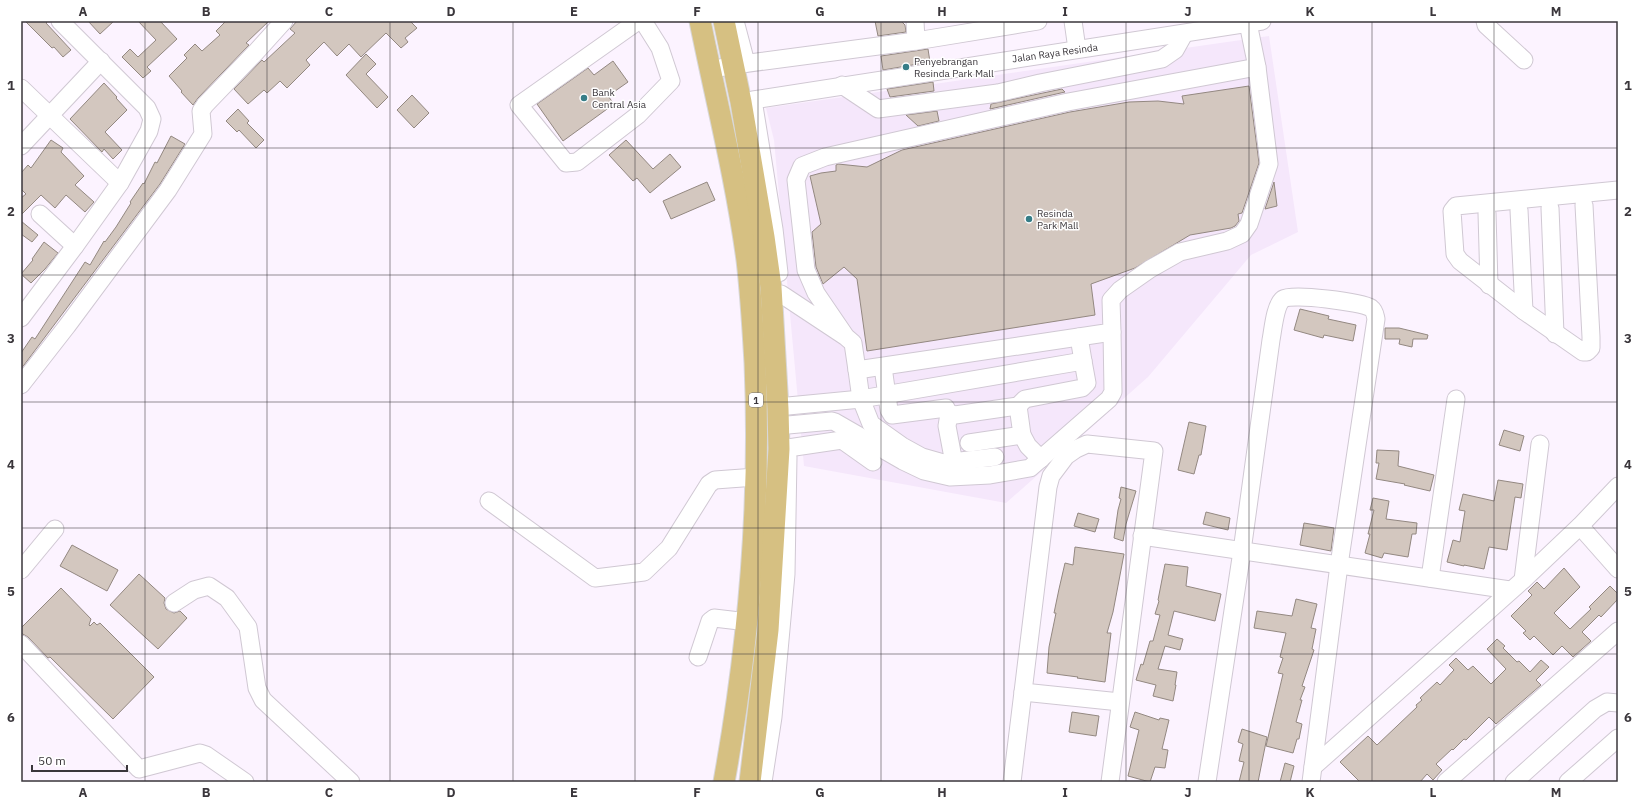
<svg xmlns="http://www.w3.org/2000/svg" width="1639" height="803" viewBox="0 0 1639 803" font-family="'IBM Plex Sans',sans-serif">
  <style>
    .commercial { fill: #f5e7fb }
    .building { fill: #d3c7bf; stroke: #938881 }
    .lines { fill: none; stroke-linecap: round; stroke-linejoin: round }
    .minor-casing { stroke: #d0c8d3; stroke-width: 19 }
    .major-casing { stroke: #d8d7d8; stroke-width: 23 }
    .minor { stroke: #fff; stroke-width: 17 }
    .major { stroke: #d6c082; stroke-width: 21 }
    .grid { fill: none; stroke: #3a363b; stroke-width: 1; stroke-opacity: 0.55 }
    .poi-dot { fill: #367d87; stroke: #fff; stroke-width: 1.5 }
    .labels { text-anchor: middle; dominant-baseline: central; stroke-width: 3; stroke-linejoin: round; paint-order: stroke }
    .shield { fill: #fff; stroke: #757276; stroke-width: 1 }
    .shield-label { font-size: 9px; font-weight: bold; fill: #3a363b }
    .street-label { font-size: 10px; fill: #3a363b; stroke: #fff }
    .poi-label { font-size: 10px; fill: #3a363b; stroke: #fff; text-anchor: start }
    .neatline { fill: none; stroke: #3a363b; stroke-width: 1.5 }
    .grid-label { font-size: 13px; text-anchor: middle; font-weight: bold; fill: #3a363b }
  </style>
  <rect width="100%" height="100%" fill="#fcf3ff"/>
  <path class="commercial" d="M1269,36l29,196 -47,23 -103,122 -142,126 -202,-37 -30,-326 -8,-32z"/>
  <g class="building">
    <path d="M25,21h23l-2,2 25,27 -8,7 -9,-10 -2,1z"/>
    <path d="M88,21h26l-14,13z"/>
    <path d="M138,21h22l17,18 -30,28 4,4 -8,7 -21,-21 8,-8 8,8 18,-17z"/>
    <path d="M226,21h43l-23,22 3,2 -51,53 -5,7 -12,-13 1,-1 -13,-15 18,-18 -3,-3 11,-11 7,7 18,-16 -4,-4z"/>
    <path d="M297,21h113l7,7 -12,10 3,4 -7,6 -15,-15 -25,24 -12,-13 -12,12 -13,-14 -18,18 4,5 -23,23 -7,-7 -13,12 -3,-3 -16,14 -14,-15 28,-29 2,2 31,-29 -5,-4z"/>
    <path d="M875,21h26l4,4 1,7 -28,4z"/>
    <path d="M928,49l2,13 -47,8 -2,-14z"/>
    <path d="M366,54l10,10 -10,10 22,23 -11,11 -31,-33z"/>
    <path d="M613,61l15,21 -20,14 6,8 -51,37 -26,-37 51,-36 6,7z"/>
    <path d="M933,82l1,9 -44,6 -3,-8z"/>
    <path d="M104,83l13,14 -1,1 11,12 -22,22 17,18 -9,9 -9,-10 -2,3 -32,-33z"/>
    <path d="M1249,86l10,77 -17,50 -4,1 1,7 -4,5 -4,2 -41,7 -55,33 -44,16 4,31 -228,36 -10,-72 -13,-12 -21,17 -7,-17 -4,-35 9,-8 -11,-48 11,-3 15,-2v-6l2,-1 29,3 35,-17 168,-38 59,-10 29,-1 26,3 -2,-8z"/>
    <path d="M1062,89l3,3 -75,17 1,-5z"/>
    <path d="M412,95l17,18 -15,15 -17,-18z"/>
    <path d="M238,109l11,12 -2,2 17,17 -8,8 -17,-18 -2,2 -11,-11z"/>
    <path d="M937,111l2,10 -21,5 -12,-11z"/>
    <path d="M171,136l14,8 -25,40 -139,185v-16l11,-16 3,2 50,-77 5,3 14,-24 1,1 11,-15 15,-24 -1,-1 13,-19 1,1 11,-22 2,1z"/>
    <path d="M51,140l12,8 -2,4 23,24 -9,9 19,17 -9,10 -19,-17 -11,13 -14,-13 -20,20v-17l5,-4 -5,-5v-16l7,-8 3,3z"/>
    <path d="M626,140l27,29 17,-15 11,13 -31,26 -13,-15 -4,3 -24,-26z"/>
    <path d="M707,182l8,18 -44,19 -8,-18z"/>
    <path d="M1274,182l3,24 -12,3z"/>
    <path d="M21,221l17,14 -6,7 -11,-8z"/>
    <path d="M44,242l14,11 -13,16 -14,14 -10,-9 12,-14 -1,-1z"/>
    <path d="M1300,309l29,7 -1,3 28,6 -3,16 -29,-6 -1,3 -29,-8z"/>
    <path d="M1385,328h14l29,7 -1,4h-14l-1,8 -13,-3 1,-5h-15z"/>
    <path d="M1189,422l17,4 -5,29h-2l-5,19 -16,-4z"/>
    <path d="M1504,430l20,6 -4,15 -21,-6z"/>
    <path d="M1377,450l22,1 -1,15 36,9 -4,16 -26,-6 1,-1 -29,-5 3,-16h-3z"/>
    <path d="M1498,480l25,4 -2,14 -6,-1 -8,53 -18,-3 -5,22 -20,-4v1l-17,-4 6,-22 7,2 5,-31 -6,-1 4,-16 31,7z"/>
    <path d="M1121,487l15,4 -10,33 -3,17 -9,-3 4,-28 3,-11 -2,-1z"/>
    <path d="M1373,498l16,3 -3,18 31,4 -1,11h-4l-4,23 -24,-4 -2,5 -17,-5 5,-19h-2l6,-24h-4z"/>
    <path d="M1206,512l24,6 -2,12 -25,-6z"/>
    <path d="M1078,513l21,6 -4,13 -21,-6z"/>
    <path d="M1304,523l30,5 -3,23 -31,-6z"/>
    <path d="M72,545l46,25 -11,21 -47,-25z"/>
    <path d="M1075,547l49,7 -11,58 -6,21h4l-6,49 -28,-4 1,-1 -31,-4 2,-26 7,-34h-2l5,-24 6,-26 8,2z"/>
    <path d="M1165,564l23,3 -2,19 35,8 -6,27 -41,-10 -6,24 15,4 -3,11 -15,-4 -7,23 19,3 -2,13h1l-3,16 -20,-5 3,-11 -20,-5 5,-16 2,1 7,-24h3l7,-26 -5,-1 4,-13 -1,-1z"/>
    <path d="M1564,568l16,19 -26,26 16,16 21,-20 -2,-2 21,-21 8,8v5l-17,18 -2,-2 -17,17 9,9 -18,16 -11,-11 -9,9 -19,-19 -4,4 -7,-7 3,-2 -15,-15 21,-21 -4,-4 9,-9 7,7z"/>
    <path d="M139,574l26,24 -1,5 2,6 8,4 6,-2 7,7 -29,31 -48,-44z"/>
    <path d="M61,588l30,31 -2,6 1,1 4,-4 3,3 3,-2 54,54 -41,42 -63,-62 -2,1 -20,-21 -7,-4v-5z"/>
    <path d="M1296,599l21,5 -6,24 5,1 -4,20 2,1 -12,36 3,1 -5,13h2l-6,22 6,2 -3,15h-2l-4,14 -27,-7 17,-72 -5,-1 5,-15 -3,-1 6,-24 -32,-5 3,-17 35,5z"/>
    <path d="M1497,639l8,7 -2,2 14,14 2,-1 11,11 11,-12 8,7 -13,13 5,5 -45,39 -7,-7 -23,23 -2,-1 -11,11 -1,-1 -16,15 6,6 -9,10 -6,-6 -7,8h-60l-20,-20 28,-26 9,9 40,-38 -1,-2 6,-5 -2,-2 17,-16 3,3 14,-15 -5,-5 7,-7 12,12 5,-4 18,18 15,-15 -19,-20z"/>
    <path d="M1072,712l27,4 -3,20 -27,-4z"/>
    <path d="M1135,712l24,8 1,-2 9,2 -7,29 6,1 -3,18 -10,-1 -5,15 -22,-6 11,-46 -9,-3z"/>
    <path d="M1242,729l25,8 -9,45h-19l5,-20 -5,-1 4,-17 -5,-2z"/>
    <path d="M1285,763l9,3 -4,16h-10z"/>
  </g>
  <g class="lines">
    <g class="minor-casing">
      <g id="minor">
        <path d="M638,21l-119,84 47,58 11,-1 61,-47 33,-34 -11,-33 -17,-27"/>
        <path d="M735,21l11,42"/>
        <path d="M915,21l1,20"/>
        <path d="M1073,21l4,28"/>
        <path d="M1485,21l1,4 38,35"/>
        <path d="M1248,23l9,44"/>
        <path d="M710,70l24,-5 182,-24 122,-20"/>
        <path d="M842,85l36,24 120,-16 42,-10 122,-24 13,-9 9,-16"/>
        <path d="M21,88l99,95"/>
        <path d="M21,146l80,-85"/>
        <path d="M1584,205l7,132v11l-4,4h-4l-59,-41 -64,-50 -5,-7 -3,-43 4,-5 162,-16"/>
        <path d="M1550,208l5,126"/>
        <path d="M1519,210l5,101"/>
        <path d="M1487,213l2,72"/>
        <path d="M40,214l35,32"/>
        <path d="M779,273l-5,-44 -21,-129 509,-79"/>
        <path d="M781,294l65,43 7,6 4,27 255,-38 -1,-32 9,-10 30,-21 30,-17 47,-11 15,-7 7,-10 20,-60 -12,-97 -189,35 -243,55 -23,9 -6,14 10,90 10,23 30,44"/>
        <path d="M21,318l54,-72 45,-63 29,-52 3,-12 -5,-11 -87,-87"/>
        <path d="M883,367l6,43 3,5 54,-7 3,6 6,1 63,-9 7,-7 57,-11 5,-5 -4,-22"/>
        <path d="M857,370l4,29 10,25 31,22 20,11 21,6 52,-6"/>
        <path d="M21,385l46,-59 101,-136 35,-56 -2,-23 4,-6 51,-53 28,-31"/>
        <path d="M788,406l73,-7 222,-38 -4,-24"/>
        <path d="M949,414l-2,12 7,37"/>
        <path d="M788,425l44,-4 3,1 68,39 21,10 26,6 40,-2 40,-7 79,-69 4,-7 -1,-60"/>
        <path d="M1022,435l6,11 13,13"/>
        <path d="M969,443l53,-8 -4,-29"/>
        <path d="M788,448l54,-8 31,22"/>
        <path d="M489,501l106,77 49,-6 25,-24 40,-64 6,-4 41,-3"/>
        <path d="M1580,526l38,43"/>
        <path d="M1142,536l368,54"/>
        <path d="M21,570l34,-41"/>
        <path d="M1430,578l26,-179"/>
        <path d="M1523,580l17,-136"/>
        <path d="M174,603l20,-13 15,-4 18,12 21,29 9,61 6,12 88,82"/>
        <path d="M21,644l118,125 61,-16 6,2 39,27"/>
        <path d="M698,657l12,-36 4,-3 34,4"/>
        <path d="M1023,692l97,10"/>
        <path d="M1313,767l210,-187 57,-54 38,-40"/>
        <path d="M763,782l10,-65 13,-143 2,-117"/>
        <path d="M1012,782l36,-295 3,-11 15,-20 10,-7 11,-5 67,7 -44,331"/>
        <path d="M1207,782l35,-231 29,-211c2,-10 4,-35 12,-41 9,-6 78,3 88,9 4,3 4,7 5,11l-37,246 -28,217"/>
        <path d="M1446,782l172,-151"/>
        <path d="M1514,782l81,-73 12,-7 11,1"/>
        <path d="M1568,782l50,-44"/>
      </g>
    </g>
    <g class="major-casing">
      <g id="major">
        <path d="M700,21c16,79 36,158 47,239 4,34 6,69 8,103 6,141 -6,281 -31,419"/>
        <path d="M724,21l17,81 23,135 7,50 7,122 1,40 -11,181 -18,152"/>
      </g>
    </g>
    <use href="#minor" class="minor"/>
    <use href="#major" class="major"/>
  </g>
  <path class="grid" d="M145,21v761M267,21v761M390,21v761M513,21v761M635,21v761M758,21v761M881,21v761M1004,21v761M1126,21v761M1249,21v761M1372,21v761M1494,21v761M21,148h1597M21,275h1597M21,402h1597M21,528h1597M21,654h1597"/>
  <g class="poi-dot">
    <circle cx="906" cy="67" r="4"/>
    <circle cx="584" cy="98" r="4"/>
    <circle cx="1029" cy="219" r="4"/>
  </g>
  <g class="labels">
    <rect class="shield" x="749" y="393" width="14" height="14" rx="3"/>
    <g class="shield-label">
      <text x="756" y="400">1</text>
    </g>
    <g class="street-label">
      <text transform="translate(1055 53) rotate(-8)">Jalan Raya Resinda</text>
    </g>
    <g class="poi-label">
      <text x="914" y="61">Penyebrangan<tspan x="914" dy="12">Resinda Park Mall</tspan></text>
      <text x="592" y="92">Bank<tspan x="592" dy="12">Central Asia</tspan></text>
      <text x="1037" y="213">Resinda<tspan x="1037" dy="12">Park Mall</tspan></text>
    </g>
  </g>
  <rect width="1639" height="803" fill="none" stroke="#ffffff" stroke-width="44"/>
  <path d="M32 765v6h95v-6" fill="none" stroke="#3a363b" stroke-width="2"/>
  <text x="38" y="765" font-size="12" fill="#3a363b" stroke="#ffffff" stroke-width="3" paint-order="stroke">50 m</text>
  <rect x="22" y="22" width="1595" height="759" class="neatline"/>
  <g class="grid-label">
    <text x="83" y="16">A</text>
    <text x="206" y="16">B</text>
    <text x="329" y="16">C</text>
    <text x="451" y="16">D</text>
    <text x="574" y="16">E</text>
    <text x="697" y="16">F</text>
    <text x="820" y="16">G</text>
    <text x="942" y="16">H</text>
    <text x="1065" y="16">I</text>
    <text x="1188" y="16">J</text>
    <text x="1310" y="16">K</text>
    <text x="1433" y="16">L</text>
    <text x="1556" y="16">M</text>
    <text x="11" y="90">1</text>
    <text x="1628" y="90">1</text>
    <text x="11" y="216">2</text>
    <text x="1628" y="216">2</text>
    <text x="11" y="343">3</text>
    <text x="1628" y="343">3</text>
    <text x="11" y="469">4</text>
    <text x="1628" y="469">4</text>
    <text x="11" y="596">5</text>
    <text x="1628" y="596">5</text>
    <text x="11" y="722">6</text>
    <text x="1628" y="722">6</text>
    <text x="83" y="797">A</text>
    <text x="206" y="797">B</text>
    <text x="329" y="797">C</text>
    <text x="451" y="797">D</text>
    <text x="574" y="797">E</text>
    <text x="697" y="797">F</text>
    <text x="820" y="797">G</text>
    <text x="942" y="797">H</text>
    <text x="1065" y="797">I</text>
    <text x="1188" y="797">J</text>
    <text x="1310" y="797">K</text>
    <text x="1433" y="797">L</text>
    <text x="1556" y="797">M</text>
  </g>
</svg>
